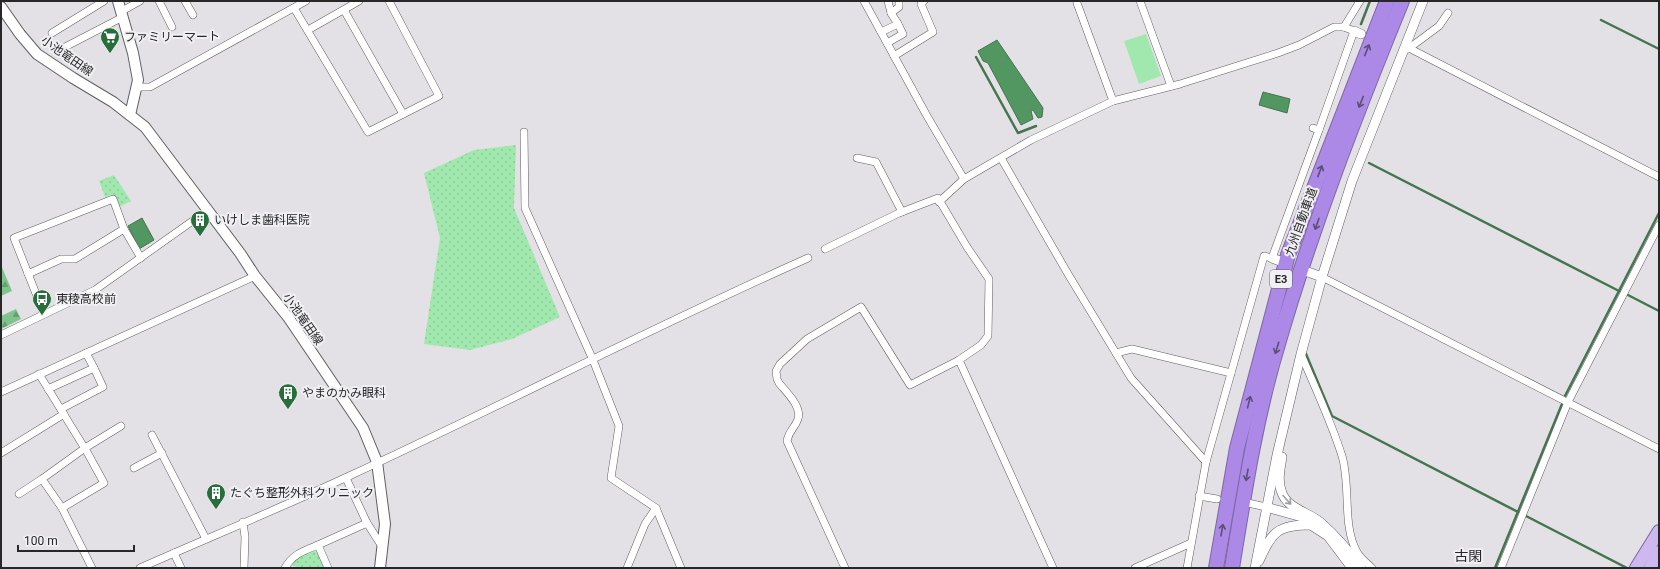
<svg xmlns="http://www.w3.org/2000/svg" width="1660" height="569" viewBox="0 0 1660 569" font-family="Roboto,'Noto Sans JP',sans-serif">
  <style>
    .grass { fill: url(#grass-dots) }
    .forest { fill: url(#forest-firs) }
    .garden { fill: #a1e8ae }
    .water { fill: #529661; stroke: #457550 }
    .lines { fill: none; stroke-linecap: round; stroke-linejoin: round }
    .stream { stroke: #457550; stroke-width: 2.5 }
    .minor-casing { stroke: #5f5e61; stroke-width: 8 }
    .tertiary-casing { stroke: #5f5e61; stroke-width: 10 }
    .secondary-casing { stroke: #5f5e61; stroke-width: 12 }
    .primary-casing { stroke: #7d67a4; stroke-width: 14 }
    .motorway-casing { stroke: #7d67a4; stroke-width: 16 }
    .minor { stroke: #fff; stroke-width: 7 }
    .tertiary { stroke: #fff; stroke-width: 9 }
    .secondary { stroke: #fff; stroke-width: 10 }
    .primary { stroke: #cdb8f1; stroke-width: 12 }
    .motorway { stroke: #ac89e7; stroke-width: 14 }
    .oneway { stroke: #5c4e74 }
    .oneway2 { stroke: #9e9e9e }
    .labels { text-anchor: middle; dominant-baseline: central; stroke-width: 4; stroke-linejoin: round; paint-order: stroke }
    .shield { fill: #f0eff3; stroke: #636365; stroke-width: 1 }
    .shield-label { font-size: 11px; font-weight: bold; fill: #272728 }
    .poi-label { font-size: 12px; fill: #272728; stroke: #f0eff3; text-anchor: start }
    .street-label { font-size: 12px; fill: #272728; stroke: #f0eff3 }
    .quarter-label { font-size: 14px; fill: #272728; stroke: #f0eff3 }
  </style>
  <defs>
    <pattern id="grass-dots" width="8" height="8" patternUnits="userSpaceOnUse"><rect width="8" height="8" fill="#a1e8ae"/><path d="M2 2h.1M6 6h.1" fill="none" stroke="#8bc796" stroke-width="1.8" stroke-linecap="round"/></pattern>
    <pattern id="forest-firs" width="22" height="20" patternUnits="userSpaceOnUse"><rect width="22" height="20" fill="#7fc48c"/><path d="M5 1l3.5 6h-7zM16 11l3.5 6h-7z" fill="#689f72"/></pattern>
  </defs>
  <rect width="100%" height="100%" fill="#e3e1e5"/>
  <g class="grass">
    <path d="M516,145l-2,63 46,109 -48,22 -42,11 -46,-6 16,-106 -16,-65 50,-23z"/>
    <path d="M114,175l17,26 -12,6 -5,-13 -9,3 -6,-16z"/>
    <path d="M313,550l5,3 7,15h-27l-7,-4 5,-7z"/>
  </g>
  <g class="forest">
    <path d="M1,265l11,26 -11,5z"/>
    <path d="M16,309l5,10 -20,10v-13z"/>
  </g>
  <path class="garden" d="M1146,34l15,42 -22,8 -15,-43z"/>
  <g class="water">
    <path d="M997,40l46,68 -1,9 -4,1 -5,-8 -2,1 2,8 -12,6 -33,-62 -5,-2 -5,-10z"/>
    <path d="M1263,92l27,7 -3,14 -28,-8z"/>
    <path d="M142,218l12,22 -15,9 -11,-23z"/>
  </g>
  <g class="lines">
    <g class="stream">
      <path d="M1601,20l58,29"/>
      <path d="M1361,24l9,-23"/>
      <path d="M976,57l42,76 18,-7"/>
      <path d="M1369,163l252,129"/>
      <path d="M1626,294l33,17"/>
      <path d="M1306,354l26,62 188,97"/>
      <path d="M1565,396l94,-183"/>
      <path d="M1526,516l101,52"/>
      <path d="M1495,568l67,-164"/>
    </g>
    <g class="minor-casing">
      <g id="minor">
        <path d="M159,1l13,26"/>
        <path d="M185,1l8,14"/>
        <path d="M864,1l63,115 37,63"/>
        <path d="M888,1l3,12 7,11"/>
        <path d="M1140,1l31,85"/>
        <path d="M1077,3l36,98"/>
        <path d="M294,8l74,124 71,-36 -50,-95"/>
        <path d="M344,10l59,104"/>
        <path d="M122,11l18,-10"/>
        <path d="M891,13l8,-6v-6"/>
        <path d="M1344,27l16,-26"/>
        <path d="M308,30l51,-29"/>
        <path d="M881,32l17,-8 5,10 -16,9"/>
        <path d="M52,33l52,-32"/>
        <path d="M1405,46l254,131"/>
        <path d="M63,48l60,-31"/>
        <path d="M1408,49l31,-23 9,-13"/>
        <path d="M894,56l39,-24 -12,-28 3,-3"/>
        <path d="M137,87h13l156,-86"/>
        <path d="M524,132l1,76 68,152 26,66 -8,52 45,30 25,60"/>
        <path d="M857,158l19,4 26,50"/>
        <path d="M1001,158l67,116 63,104 75,84"/>
        <path d="M939,202l25,-23 67,-39 82,-39 67,-17 98,-31 21,-8 35,-18h10l10,4 -35,99 -6,-2"/>
        <path d="M825,249l74,-36 39,-15 29,49 22,32 -1,57 -7,9 -22,15 -49,25 -49,-78 -54,32 -27,25 -4,7 1,8 2,4c7,9 23,23 19,36 -3,9 -9,11 -11,22l58,127"/>
        <path d="M28,274l33,-15h14l49,-30"/>
        <path d="M1322,277l337,172"/>
        <path d="M44,314l-30,-76 99,-39 11,30 17,29"/>
        <path d="M1,335l94,-45 113,-80"/>
        <path d="M1116,353l16,-4 99,24"/>
        <path d="M1301,354c14,34 30,67 41,102 9,30 0,70 15,96 3,6 10,11 15,16"/>
        <path d="M959,360l94,208"/>
        <path d="M39,374l48,78 17,31 -42,25 30,60"/>
        <path d="M48,389l46,-21 -8,-15"/>
        <path d="M1,392l254,-116"/>
        <path d="M61,409l42,-22 -9,-19"/>
        <path d="M152,435l54,104"/>
        <path d="M1,453l63,-39"/>
        <path d="M134,468l28,-15"/>
        <path d="M346,478l21,45 16,25"/>
        <path d="M19,494l23,-15"/>
        <path d="M1199,496l18,3"/>
        <path d="M1248,503l18,4"/>
        <path d="M62,508l-20,-29 43,-31 36,-22"/>
        <path d="M243,522l2,15 -1,31"/>
        <path d="M174,553l7,15"/>
        <path d="M140,568c68,-30 138,-59 207,-91 154,-71 306,-150 461,-219"/>
        <path d="M285,568c8,-14 18,-17 33,-23"/>
        <path d="M328,568l-10,-23 49,-22"/>
        <path d="M627,568l18,-44 11,-16"/>
        <path d="M1135,568l56,-25"/>
        <path d="M1187,568l19,-106 58,-206 8,2 47,-128"/>
        <path d="M1501,568l67,-166 91,-177"/>
      </g>
    </g>
    <g class="tertiary-casing">
      <g id="tertiary">
        <path d="M1354,31l7,3"/>
        <path d="M1272,258l8,3"/>
        <path d="M1308,272l14,5"/>
        <path d="M1282,457c-2,12 -5,25 0,36 6,16 26,19 38,29 16,14 29,29 41,46"/>
        <path d="M1266,507l43,12"/>
        <path d="M1308,520l3,5 17,11 24,32"/>
        <path d="M1259,561c13,-30 19,-36 52,-36"/>
        <path d="M1255,568l22,-113 24,-101 21,-77 30,-96 71,-180"/>
      </g>
    </g>
    <g class="secondary-casing">
      <g id="secondary">
        <path d="M118,1l15,52 5,27 -8,35"/>
        <path d="M1,7l19,27 17,20 36,24 40,24 32,25 95,126 15,23 33,41 75,111 14,34 8,62 -5,44"/>
      </g>
    </g>
    <g class="primary-casing">
      <g id="primary">
        <path d="M1636,568l23,-37"/>
        <path d="M1650,568l9,-16"/>
      </g>
    </g>
    <g class="motorway-casing">
      <g id="motorway">
        <path d="M1216,568l21,-120 51,-193 99,-254"/>
        <path d="M1232,568c12,-73 23,-146 44,-217 34,-119 79,-235 126,-350"/>
      </g>
    </g>
    <use href="#minor" class="minor"/>
    <use href="#tertiary" class="tertiary"/>
    <use href="#secondary" class="secondary"/>
    <use href="#primary" class="primary"/>
    <use href="#motorway" class="motorway"/>
  </g>
  <defs><path id="oneway-shaft" d="M-6 0H5M1.5-3L5.5 0L1.5 3" fill="none" stroke-width="1.6" stroke-linecap="round" stroke-linejoin="round"/></defs>
  <g class="oneway">
    <use href="#oneway-shaft" transform="translate(1367 50) rotate(-68)"/>
    <use href="#oneway-shaft" transform="translate(1361 102) rotate(112)"/>
    <use href="#oneway-shaft" transform="translate(1320 171) rotate(-69)"/>
    <use href="#oneway-shaft" transform="translate(1317 224) rotate(109)"/>
    <use href="#oneway-shaft" transform="translate(1277 348) rotate(107)"/>
    <use href="#oneway-shaft" transform="translate(1249 402) rotate(-76)"/>
    <use href="#oneway-shaft" transform="translate(1247 475) rotate(100)"/>
    <use href="#oneway-shaft" transform="translate(1222 530) rotate(-80)"/>
  </g>
  <use class="oneway2" href="#oneway-shaft" transform="translate(1287 500) rotate(48)"/>
  <defs>
    <g id="supermarket-pin" transform="scale(1)"><path d="M0 17L-7.5 6A9.5 9.5 0 1 1 7.5 6Z" fill="#276e3a" stroke="#f0eff3"/><path d="M-6-5.5h2.5l.6 2H6L4.5 2H-2.5L-4.4-4H-6ZM-1.5 3.2a1.3 1.3 0 1 0 .1 0ZM3 3.2a1.3 1.3 0 1 0 .1 0Z" fill="#fff"/></g>
    <g id="building-pin" transform="scale(1)"><path d="M0 17L-7.5 6A9.5 9.5 0 1 1 7.5 6Z" fill="#276e3a" stroke="#f0eff3"/><path d="M-4-6H4V6H1V3H-1V6H-4ZM-2.5-4.3h1.7v1.8h-1.7ZM.8-4.3h1.7v1.8H.8ZM-2.5-1h1.7V.8h-1.7ZM.8-1h1.7V.8H.8Z" fill="#fff"/></g>
    <g id="bus-pin" transform="scale(1)"><path d="M0 17L-7.5 6A9.5 9.5 0 1 1 7.5 6Z" fill="#276e3a" stroke="#f0eff3"/><path d="M-5-6H5V4H4V6H2V4H-2V6H-4V4H-5ZM-3.5-4V0h7V-4ZM-3.5 1.2v1.5H-2V1.2ZM2 1.2v1.5H3.5V1.2Z" fill="#fff"/></g>
  </defs>
  <g fill-rule="evenodd">
    <use href="#supermarket-pin" x="110" y="37"/>
    <use href="#building-pin" x="200" y="220"/>
    <use href="#bus-pin" x="42" y="299"/>
    <use href="#building-pin" x="288" y="393"/>
    <use href="#building-pin" x="216" y="493"/>
  </g>
  <g class="labels">
    <rect class="shield" x="1270" y="270" width="22" height="18" rx="3"/>
    <g class="shield-label">
      <text x="1281" y="279">E3</text>
    </g>
    <g class="poi-label">
      <text x="124" y="37">ファミリーマート</text>
      <text x="214" y="220">いけしま歯科医院</text>
      <text x="56" y="299">東稜高校前</text>
      <text x="302" y="393">やまのかみ眼科</text>
      <text x="230" y="493">たぐち整形外科クリニック</text>
    </g>
    <g class="street-label">
      <text transform="translate(67 56) rotate(35)">小池竜田線</text>
      <text transform="translate(1301 222) rotate(-70)">九州自動車道</text>
      <text transform="translate(303 319) rotate(55)">小池竜田線</text>
    </g>
    <g class="quarter-label">
      <text x="1468" y="556">古閑</text>
    </g>
  </g>
  <rect width="1660" height="569" fill="none" stroke="#272728" stroke-width="4"/>
  <path d="M18 545v6h116v-6" fill="none" stroke="#272728" stroke-width="2"/>
  <text x="24" y="545" font-size="12" fill="#272728" stroke="#f0eff3" stroke-width="3" paint-order="stroke">100 m</text>
</svg>
